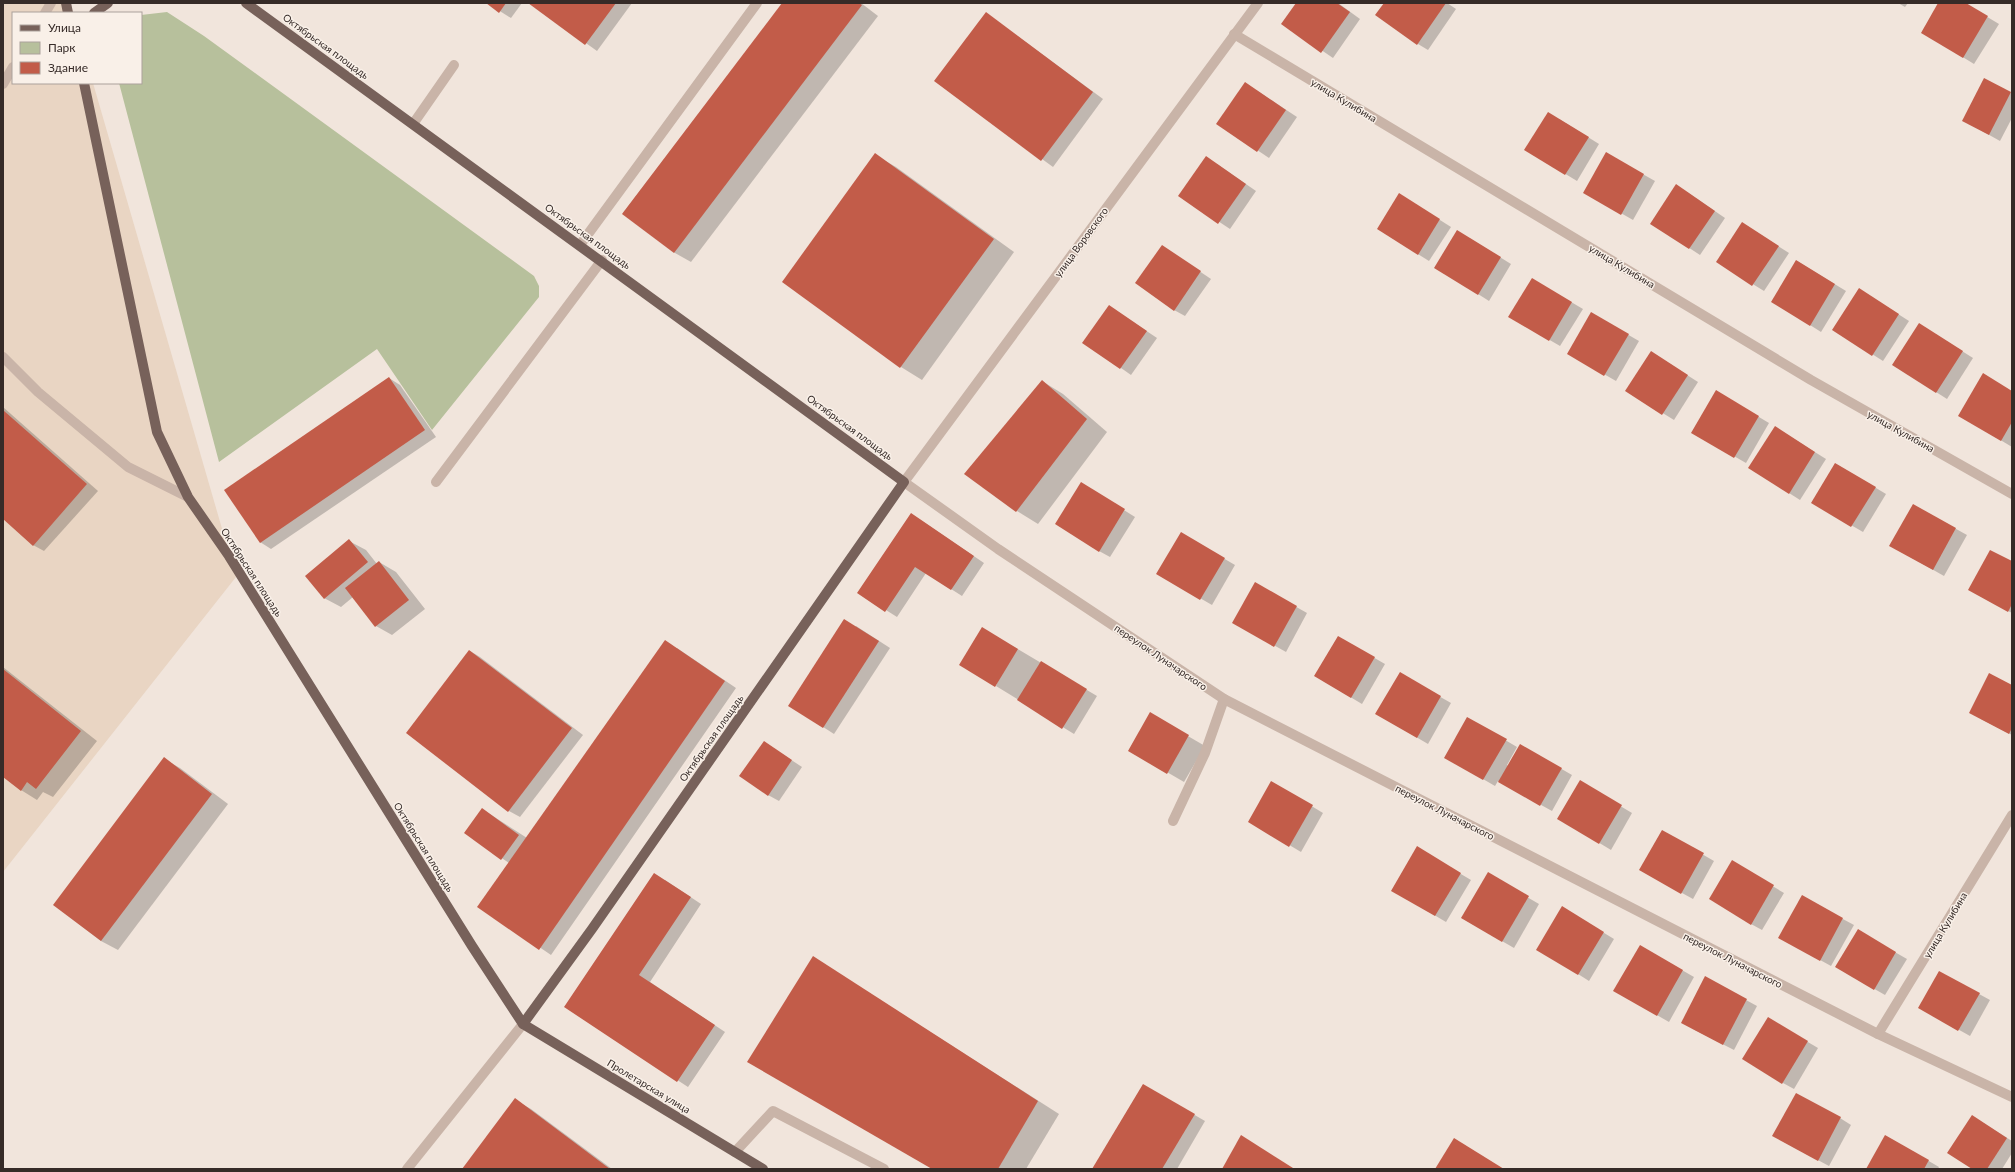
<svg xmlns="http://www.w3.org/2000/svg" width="2015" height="1172" viewBox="0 0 2015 1172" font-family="Lato,sans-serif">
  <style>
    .green { fill: #b7c09c }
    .plaza { fill: #e9d5c3 }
    .shadow { fill: #0003 }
    .building { fill: #c25c49 }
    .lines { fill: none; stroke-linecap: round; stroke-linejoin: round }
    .service { stroke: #c9b4a8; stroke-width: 10 }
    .minor { stroke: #c9b4a8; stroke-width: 10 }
    .tertiary { stroke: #c9b4a8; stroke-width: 10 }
    .primary { stroke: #77615a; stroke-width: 10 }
    .labels { text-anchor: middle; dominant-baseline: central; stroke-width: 3; stroke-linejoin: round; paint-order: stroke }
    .street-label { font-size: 10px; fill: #362b28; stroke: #f9f0e8 }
  </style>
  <rect width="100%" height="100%" fill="#f1e5dc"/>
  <path class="green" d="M167,12l37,24 330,240 5,10v11l-107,133 -55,-81 -158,113 -100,-379h22v-68z"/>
  <path class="plaza" d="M3,3h67l3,10h-60v70h80l143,494 -233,295v-353l30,26 54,-61 -84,-74z"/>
  <g class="shadow">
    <path d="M487,3h35l-11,15z"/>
    <path d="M530,3h102l-35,48z"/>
    <path d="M783,3h78l17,13 -187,246 -16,-9 -52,-40z"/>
    <path d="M1297,3h41l22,16 -27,39 -50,-34z"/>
    <path d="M1385,3h62l9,6 -28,41 -10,-6z"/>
    <path d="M1898,3h10l-3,4z"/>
    <path d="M1939,3h25l35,21 -25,40 -52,-32z"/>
    <path d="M986,13l117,86 -50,68 -118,-86z"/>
    <path d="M1985,80l27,14v24l-12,23 -25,-14z"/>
    <path d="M1256,90l41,27 -28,41 -52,-35z"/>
    <path d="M1559,119l40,25 -22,37 -51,-31z"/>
    <path d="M1607,154l48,27 -22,39 -49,-28z"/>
    <path d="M875,155l21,12 118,85 -92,128 -21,-13 -118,-85z"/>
    <path d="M1217,164l39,27 -26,38 -50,-33z"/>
    <path d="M1687,192l38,26 -25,37 -49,-32z"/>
    <path d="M1410,201l41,26 -22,34 -51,-32z"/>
    <path d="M1753,230l36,23 -25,38 -47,-29z"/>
    <path d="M1469,238l42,26 -22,37 -11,-7z"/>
    <path d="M1162,246l49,33 -26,37 -11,-6z"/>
    <path d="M1797,261l49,30 -25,41 -11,-7z"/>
    <path d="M1532,279l51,30 -23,37 -50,-29z"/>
    <path d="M1870,296l39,25 -26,40 -49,-31z"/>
    <path d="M1109,306l48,32 -26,37 -47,-33z"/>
    <path d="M1592,314l47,27 -23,40 -47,-27z"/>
    <path d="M1930,331l43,27 -26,41 -11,-7z"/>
    <path d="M1662,359l36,23 -24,38 -47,-29z"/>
    <path d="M389,378l11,7 36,52 -165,112 -11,-7z"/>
    <path d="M1042,381l21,13 44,38 -69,92 -21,-13 -51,-37z"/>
    <path d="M2012,391v56l-53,-32z"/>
    <path d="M1717,392l52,31 -23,40 -54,-31z"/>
    <path d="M3,407l95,84 -54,60 -11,-6 -30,-27z"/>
    <path d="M1786,434l40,25 -26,41 -11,-7z"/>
    <path d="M1836,464l50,30 -23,38 -50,-29z"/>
    <path d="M1092,490l43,27 -25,40 -11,-6z"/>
    <path d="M1913,505l54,30 -23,41 -53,-30z"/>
    <path d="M922,521l62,42 -22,33 -36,-23 -29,44 -38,-24z"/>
    <path d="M1182,534l53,31 -23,40 -54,-31z"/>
    <path d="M349,541l17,9 11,14 2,-2 17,10 29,37 -33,26 -16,-9 -23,-29 -12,10 -17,-9z"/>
    <path d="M2012,563v50l-32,-17z"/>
    <path d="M1256,584l51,29 -21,39 -52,-29z"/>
    <path d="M856,626l34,22 -56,86 -45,-29z"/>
    <path d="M1338,637l47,27 -23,40 -47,-28z"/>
    <path d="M1011,645l86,51 -23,38 -78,-48z"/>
    <path d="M677,648l59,40 -185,267 -72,-49 30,-43 -44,-30 17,-24 45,29z"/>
    <path d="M470,651l10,6 103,78 -63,82 -11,-6 -102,-78z"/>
    <path d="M3,667l94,74 -44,56 -10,-5 -6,8 -16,-10 -18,-14z"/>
    <path d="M1400,674l51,29 -23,41 -51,-30z"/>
    <path d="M2012,686v49l-31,-16z"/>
    <path d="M1150,714l55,32 -21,36 -55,-32z"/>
    <path d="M1468,718l49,29 -10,18 1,1 12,-21 52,30 -20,36 -54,-30 -3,5 -50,-29z"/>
    <path d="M764,742l38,25 -23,34 -11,-6z"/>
    <path d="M164,759l16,9 48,36 -110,146 -17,-9 -47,-36z"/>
    <path d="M1272,782l51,31 -22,39 -52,-31z"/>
    <path d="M1580,782l52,31 -21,37 -53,-32z"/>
    <path d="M1662,831l52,30 -21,38 -53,-29z"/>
    <path d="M1417,848l54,32 -25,42 -54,-32z"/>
    <path d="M1732,862l52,31 -22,37 -11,-6z"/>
    <path d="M1488,874l51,30 -25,44 -52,-30z"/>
    <path d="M665,880l36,24 -51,78 75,50 -37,55 -122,-80z"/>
    <path d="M1802,897l52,28 -23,41 -40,-22z"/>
    <path d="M1573,914l41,25 -25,42 -11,-7z"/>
    <path d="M1858,931l49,28 -22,36 -49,-28z"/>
    <path d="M1640,946l54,31 -25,45 -54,-31z"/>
    <path d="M814,958l245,156 -33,55h-92z"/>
    <path d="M1939,972l51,28 -20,36 -50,-28z"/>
    <path d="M1746,1000l11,6 -23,44 -41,-21z"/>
    <path d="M1779,1025l39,23 -24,41 -11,-6z"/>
    <path d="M1143,1085l62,36 -28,48h-84z"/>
    <path d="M515,1100l16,9 81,60h-149z"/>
    <path d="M1972,1116l40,25v12l-10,16h-28z"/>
    <path d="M1840,1118l11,7 -22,41 -45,-24z"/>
    <path d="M1886,1136l53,31 -1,2h-71z"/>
  </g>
  <g class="building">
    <path d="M486,3h20l-7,10z"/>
    <path d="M528,3h88l-31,42z"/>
    <path d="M782,3h77l3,2 -188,248 -52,-39z"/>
    <path d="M1296,3h41l13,9 -29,41 -40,-29z"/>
    <path d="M1384,3h62l-29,42 -42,-30z"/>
    <path d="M1938,3h28l22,13 -25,42 -42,-25z"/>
    <path d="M986,12l107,80 -52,69 -107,-80z"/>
    <path d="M1984,78l27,14 -22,43 -27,-14z"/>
    <path d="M1245,82l41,28 -29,42 -41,-28z"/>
    <path d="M1548,112l41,25 -24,38 -41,-25z"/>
    <path d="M1606,152l38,22 -23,41 -38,-22z"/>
    <path d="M875,153l119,86 -94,129 -118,-86z"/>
    <path d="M1206,156l40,28 -28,40 -40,-28z"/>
    <path d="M1676,184l39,27 -26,38 -39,-25z"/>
    <path d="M1399,193l41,26 -22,36 -41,-26z"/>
    <path d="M1742,222l37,24 -27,40 -36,-24z"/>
    <path d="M1457,230l44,27 -23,38 -44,-27z"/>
    <path d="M1162,245l39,26 -27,40 -39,-28z"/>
    <path d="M1796,260l39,24 -25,42 -39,-24z"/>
    <path d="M1532,278l40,24 -23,39 -41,-24z"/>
    <path d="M1859,288l40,26 -27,42 -40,-26z"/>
    <path d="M1109,305l38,26 -27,38 -38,-26z"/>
    <path d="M1591,312l38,22 -25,42 -37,-22z"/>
    <path d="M1919,323l44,28 -27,42 -44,-28z"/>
    <path d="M1651,351l37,24 -26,40 -37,-24z"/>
    <path d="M1983,373l29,18v31l-11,19 -43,-25z"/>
    <path d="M389,377l36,53 -165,113 -36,-53z"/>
    <path d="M1042,380l45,39 -71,93 -52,-38z"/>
    <path d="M1716,390l43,26 -25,42 -43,-25z"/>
    <path d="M3,410l84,74 -54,62 -30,-27z"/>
    <path d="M1775,426l40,26 -26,42 -41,-26z"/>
    <path d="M1835,463l41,24 -25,40 -40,-24z"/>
    <path d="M1081,482l44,27 -26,43 -44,-28z"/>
    <path d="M1913,504l43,24 -23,42 -44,-24z"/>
    <path d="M911,513l63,43 -23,34 -36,-23 -30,45 -28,-19z"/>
    <path d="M1181,532l44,26 -25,42 -44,-26z"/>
    <path d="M349,539l19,23 -44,37 -19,-23z"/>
    <path d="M1990,550l22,11v43l-4,8 -40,-22z"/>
    <path d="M379,561l30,39 -34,27 -30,-39z"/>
    <path d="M1255,582l42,24 -23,41 -42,-24z"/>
    <path d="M844,619l35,22 -56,87 -35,-22z"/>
    <path d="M982,627l36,22 -23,38 -36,-22z"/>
    <path d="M1338,636l37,21 -24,41 -37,-22z"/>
    <path d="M665,640l60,41 -186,269 -62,-43z"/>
    <path d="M469,650l103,78 -64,84 -102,-79z"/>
    <path d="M1041,661l46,28 -25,40 -45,-29z"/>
    <path d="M3,669l78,62 -45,58 -9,-7 -6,9 -18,-14z"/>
    <path d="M1400,672l41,24 -24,42 -42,-24z"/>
    <path d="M1989,673l23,12v43l-3,6 -40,-21z"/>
    <path d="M1150,712l39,23 -22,39 -39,-23z"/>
    <path d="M1467,717l40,22 -24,41 -39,-22z"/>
    <path d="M764,741l28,19 -24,36 -29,-20z"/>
    <path d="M1520,744l42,24 -22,38 -42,-24z"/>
    <path d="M164,757l48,37 -111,147 -48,-36z"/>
    <path d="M1580,780l42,25 -23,39 -42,-25z"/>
    <path d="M1271,781l42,24 -24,42 -41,-25z"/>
    <path d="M482,808l37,27 -18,25 -37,-27z"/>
    <path d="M1662,830l42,23 -23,41 -42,-24z"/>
    <path d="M1417,846l44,27 -26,43 -44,-25z"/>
    <path d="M1732,860l42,25 -23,40 -42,-26z"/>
    <path d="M1488,872l41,24 -27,46 -41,-24z"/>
    <path d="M654,873l37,24 -52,78 76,50 -38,57 -113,-75z"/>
    <path d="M1802,895l41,23 -23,43 -42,-23z"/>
    <path d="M1562,906l42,26 -26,43 -42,-25z"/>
    <path d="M1858,929l38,23 -22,38 -39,-23z"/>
    <path d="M1640,945l43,25 -26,46 -44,-25z"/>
    <path d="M813,956l225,145 -40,68h-66l-185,-107z"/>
    <path d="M1939,971l41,22 -22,38 -40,-23z"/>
    <path d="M1705,976l42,23 -24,46 -42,-22z"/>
    <path d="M1768,1017l40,24 -26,43 -40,-25z"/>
    <path d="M1143,1084l52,30 -33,55h-70z"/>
    <path d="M1796,1093l45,24 -23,44 -46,-25z"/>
    <path d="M515,1098l95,71h-148z"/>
    <path d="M1972,1115l35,23 -20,31h-15l-25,-16z"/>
    <path d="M1241,1135l52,33 -1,1h-70z"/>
    <path d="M1885,1135l44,25 -5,9h-58z"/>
    <path d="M1454,1138l50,31h-69z"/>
  </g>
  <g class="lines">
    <g class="service">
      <path d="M45,13l6,-10"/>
      <path d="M3,84l10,-17"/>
      <path d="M413,124l41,-59"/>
      <path d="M580,245l177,-242"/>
      <path d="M3,357l35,35 90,75 60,30"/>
      <path d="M436,482l166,-222"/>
      <path d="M1173,821l32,-68 19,-54"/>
      <path d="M735,1152l38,-41 111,58"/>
    </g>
    <g class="minor">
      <path d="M1258,3l-354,479 94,67 226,150 654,335 134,63"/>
      <path d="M1234,34l577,346 201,114"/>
      <path d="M1878,1034l134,-219"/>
    </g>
    <path class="tertiary" d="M407,1169l116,-145"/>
    <g class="primary">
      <path d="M66,3l2,10"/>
      <path d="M246,3l658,479 -312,447 -69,95"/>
      <path d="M94,13l14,-10"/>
      <path d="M84,83l73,349 31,65 41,59 243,390 51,78 240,145"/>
    </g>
  </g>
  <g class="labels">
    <g class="street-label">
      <text transform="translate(326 46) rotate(36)">Октябрьская площадь</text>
      <text transform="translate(1344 100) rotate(31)">улица Кулибина</text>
      <text transform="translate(588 236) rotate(36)">Октябрьская площадь</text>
      <text transform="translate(1081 242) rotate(-54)">улица Воровского</text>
      <text transform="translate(1622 266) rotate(31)">улица Кулибина</text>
      <text transform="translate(850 427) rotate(36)">Октябрьская площадь</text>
      <text transform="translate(1901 431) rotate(29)">улица Кулибина</text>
      <text transform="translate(252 572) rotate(57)">Октябрьская площадь</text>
      <text transform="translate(1161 657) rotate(34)">переулок Луначарского</text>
      <text transform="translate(711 738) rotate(-55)">Октябрьская площадь</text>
      <text transform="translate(1445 812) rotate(27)">переулок Луначарского</text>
      <text transform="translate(424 847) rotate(58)">Октябрьская площадь</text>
      <text transform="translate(1945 925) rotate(-59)">улица Кулибина</text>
      <text transform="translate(1733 960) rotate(27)">переулок Луначарского</text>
      <text transform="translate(649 1086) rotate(31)">Пролетарская улица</text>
    </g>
  </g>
  <rect width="2015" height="1172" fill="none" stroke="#362b28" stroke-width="8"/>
  <rect x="12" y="12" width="130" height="72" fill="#f9f0e8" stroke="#aba19b"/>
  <rect x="20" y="25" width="20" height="6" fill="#77615a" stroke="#aba19b"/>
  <text x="48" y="32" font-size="12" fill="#362b28">Улица</text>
  <rect x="20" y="42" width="20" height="12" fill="#b7c09c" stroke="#aba19b"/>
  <text x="48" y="52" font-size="12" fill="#362b28">Парк</text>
  <rect x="20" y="62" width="20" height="12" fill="#c25c49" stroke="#aba19b"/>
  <text x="48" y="72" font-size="12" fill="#362b28">Здание</text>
</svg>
